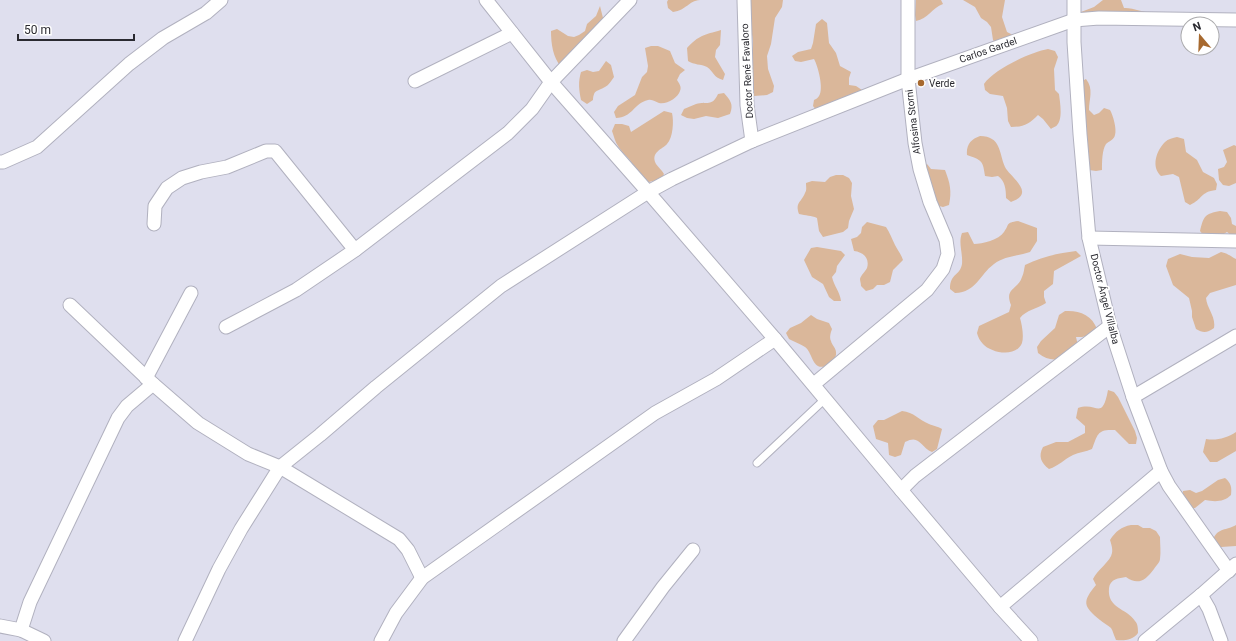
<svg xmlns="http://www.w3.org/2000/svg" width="1236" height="641" viewBox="0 0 1236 641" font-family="Roboto,sans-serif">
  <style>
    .green { fill: #dab79a }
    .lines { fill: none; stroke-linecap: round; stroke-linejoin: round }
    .service-casing { stroke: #b1b1bf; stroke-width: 9 }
    .minor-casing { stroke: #b1b1bf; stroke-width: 15 }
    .service { stroke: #fff; stroke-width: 7 }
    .minor { stroke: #fff; stroke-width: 13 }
    .poi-dot { fill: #a7692f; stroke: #fff; stroke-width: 1.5 }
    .labels { text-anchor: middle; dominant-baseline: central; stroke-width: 3.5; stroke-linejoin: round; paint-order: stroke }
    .street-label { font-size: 10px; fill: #2a2a30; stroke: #fff }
    .poi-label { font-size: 10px; fill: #2a2a30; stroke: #fff; text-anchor: start }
  </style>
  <rect width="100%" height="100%" fill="#dfdfee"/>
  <g class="green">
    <path d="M668,0h32c-12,1 -13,10 -27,12l-5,-4 -1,-6z"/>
    <path d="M745,0h38l-1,7 -7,11 -4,26 -4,12 1,13 6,17 -1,6 -6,3 -13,1 -4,-5 -2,-25 5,-19v-6l-3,-20z"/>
    <path d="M916,0h25l2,4c-11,4 -15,15 -27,17l-1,-6z"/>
    <path d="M963,0h42l-3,17 5,15 6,3 2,6 -18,4 -4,-5 -2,-13 -4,-5 -6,-4 -6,-11z"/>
    <path d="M1103,0h18l3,8c6,-1 23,5 31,6l-72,4 -2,-6 13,-5z"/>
    <path d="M600,6l3,12 -42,49c-8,-10 -10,-23 -10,-36l6,-2 11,7 6,1 5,-2 6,-4 2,-7 9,-8z"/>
    <path d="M822,19l5,4 2,20 7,10 4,13 11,6 -2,6v7l7,1 6,4 -21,16 -24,5 -4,-5 1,-6c2,-1 4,-2 5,-4 5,-7 -1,-30 -5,-37l-13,3 -6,-1 -3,-5 6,-4 13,-3 2,-6 3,-19z"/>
    <path d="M721,30l-1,15 -4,5 -1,7 10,17 -2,6c-10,-3 -9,-8 -16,-13 -6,-3 -13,-2 -19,-6l-1,-13c12,-13 17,-13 34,-18z"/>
    <path d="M651,46h7l12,5 5,12 10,7 -5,4 -3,6c2,3 5,7 3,11 -2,7 -14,14 -21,12 -4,-1 -6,-4 -11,-3 -14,3 -16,18 -32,18l-2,-6 4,-6 17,-11 7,-18 5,-5 1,-6 -3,-18z"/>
    <path d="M1048,49l7,2 3,6 -4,12 1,21 4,4c1,8 4,25 -2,31 0,1 -5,3 -6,4l-8,-10 -5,-4c-9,9 -14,12 -27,12l-3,-6 -1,-13 -4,-12 -13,-2 -5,-4 -1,-6c10,-15 47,-32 64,-35z"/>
    <path d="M606,61l5,4 3,12c-3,4 -5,8 -9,10 -8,5 -11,2 -12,13l-6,4 -6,-4c-2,-10 -3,-18 0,-28l6,-2 6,2 6,-1z"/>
    <path d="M1086,79c8,10 3,20 3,31l5,5 5,-2 5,-5 6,2c3,5 7,19 5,25 -1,5 -6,6 -9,9 -4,6 -4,18 -4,26l-6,1 -7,-1 -2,-35 -5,-6 -2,-47z"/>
    <path d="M724,93c6,7 10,11 6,21l-12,4 -12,-2 -12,3 -7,-1 -6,-3 3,-6c4,-2 8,-3 12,-5 11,-3 16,3 22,-10z"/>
    <path d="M664,111l8,2c2,8 1,25 -5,31 -4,5 -17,8 -11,20 2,3 6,6 8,10l-3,5 -12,3 -7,1 -7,-9c1,-12 -11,-18 -17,-28 -3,-4 -4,-10 -6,-15l3,-7h7l7,2 2,6z"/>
    <path d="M980,136c21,0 19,17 25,31 5,10 32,26 6,35l-5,-4c0,-9 -1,-17 -8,-22l-6,1 -7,-1c-2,-15 -3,-16 -18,-21 -1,-10 4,-16 13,-19z"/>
    <path d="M1177,137l7,2 2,13 11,8 6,12 11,6 3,6 -1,6c-16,2 -13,9 -26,15l-5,-3 -6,-25 -6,-3 -12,2c-10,-9 -5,-25 4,-34 3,-3 8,-4 12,-5z"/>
    <path d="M1234,145l2,1v37l-7,3 -6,-1 -4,-5 -1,-11 6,-2 3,-5 -4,-12z"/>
    <path d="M927,164l4,5 14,1c5,13 7,21 4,35l-6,2 -12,-3 -10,-36z"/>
    <path d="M836,175h7l6,3 3,5 -1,13 3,13 -5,12 -1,7 -5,4 -20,5 -4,-6 -2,-13c-6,-3 -11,-2 -18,-4 -4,-12 2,-11 6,-21 2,-3 1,-6 1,-10l6,-2 13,1 5,-5z"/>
    <path d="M1220,211l7,1 4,6 1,6 4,2v13l-9,-7 -5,3 -18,1 -4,-5c4,-16 5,-17 20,-20z"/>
    <path d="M1018,221l19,7v13l-7,11c-12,4 -25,4 -36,12 -15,11 -17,28 -39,29l-5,-4c0,-16 10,-13 12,-25 1,-11 -4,-21 0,-31l6,-1 6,12c8,0 25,-4 30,-12 6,-8 1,-9 14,-11z"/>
    <path d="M867,222l19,5c4,6 6,12 9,18 3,6 6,9 8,15l-10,10 -3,12 -6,3h-7l-4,4 -7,2 -5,-5c0,-3 -1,-5 -1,-7 1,-4 5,-7 7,-11 3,-10 -4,-16 -13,-17l-3,-12 6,-2 4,-4 1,-6z"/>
    <path d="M817,247l24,4 4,4 -8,11 -1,6 -4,5c2,9 8,15 9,24h-7l-5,-4 -6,-13 -11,-7 -8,-17 7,-12z"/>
    <path d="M1076,251l5,5 -27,15 -1,13 -9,7v6l2,6c-9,6 -20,7 -26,15 2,7 4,18 2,25 -6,15 -31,10 -39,1 -3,-3 -5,-7 -6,-11l2,-7 30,-14 2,-7c-7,-17 7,-15 11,-28 2,-4 2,-8 3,-12 16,-8 34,-12 51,-14z"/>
    <path d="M1221,252c6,1 9,4 15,7v26l-26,8 -4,5c1,11 10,18 8,30 -7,5 -11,5 -18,1l-4,-12v-6l-3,-13 -16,-13 -7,-19 2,-7 12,-5 12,3 17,1z"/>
    <path d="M1065,311c14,-1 27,4 32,18l-3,5 -12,3h-6l3,13c-15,8 -26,15 -41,3l-1,-6 4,-6 14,-13 4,-13z"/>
    <path d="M811,315l6,4 12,4 3,6c-1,3 -3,8 -1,12 1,5 6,7 5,14 -2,5 -5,9 -10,11 -14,5 -13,-13 -21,-19 -4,-3 -11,-5 -16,-8l-3,-6 4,-5 11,-5z"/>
    <path d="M1108,390l6,2 4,5 17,34 2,7 -1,6h-7l-14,-14c-18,-1 -17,4 -23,19 -6,3 -13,3 -19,6 -9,4 -14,11 -24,14 -8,-6 -11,-13 -6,-22l13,-5h12l17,-9v-7l-9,-8 2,-10c19,-7 24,14 30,-18z"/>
    <path d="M902,411c12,1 17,9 27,13 5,2 8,2 13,5l-5,20 -5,3c-12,-5 -12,-18 -27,-10l-4,13 -6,2 -6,-2 -1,-12 -12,-4 -3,-13 5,-6h6z"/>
    <path d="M1236,432v19l-19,11h-7l-7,-10 3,-13c10,2 21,-1 30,-7z"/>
    <path d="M1225,478c6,5 7,9 6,17 -7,7 -16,7 -26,5l-10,8h-7l-5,-11v-6l7,-1 6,3 6,-2 16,-11z"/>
    <path d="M1131,525h7l5,3h7l6,3 4,6c0,7 1,15 0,22 0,3 -4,7 -6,10 -8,11 -16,17 -28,8 -7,1 -16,2 -17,11 -2,21 18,20 26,33 3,3 3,8 3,12 -5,7 -14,8 -22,7 -2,-4 -3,-9 -5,-12 -3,-3 -8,-5 -11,-8 -17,-14 -18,-18 -4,-35l-3,-6c4,-9 18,-18 19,-26 1,-4 -1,-10 -2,-13 6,-9 11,-13 21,-15z"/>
    <path d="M1236,525v21l-15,1 -6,-2 -2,-6c6,-12 13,-8 23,-14z"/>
  </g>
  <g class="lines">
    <g class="service-casing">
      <path id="service" d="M757,463l68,-64"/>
    </g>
    <g class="minor-casing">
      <g id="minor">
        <path d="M486,0l65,82 97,110 127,147 126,151 99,117 31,34"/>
        <path d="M744,0l3,105 5,36"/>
        <path d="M1074,0v42l6,92 9,104 21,88 23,71 28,74 8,15 60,85"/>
        <path d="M415,81l97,-48"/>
        <path d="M0,162h3l34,-15 92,-83 34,-26 43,-25 15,-13"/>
        <path d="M154,224l1,-18 12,-18 15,-10 19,-6 26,-5 39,-16h9l80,99"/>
        <path d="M1089,238l147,3"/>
        <path d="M70,305l83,79 45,39 50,31 32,13 119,72 9,11 14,28"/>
        <path d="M226,327l70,-37 59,-40 153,-117 24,-24 19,-27 79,-82"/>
        <path d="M146,378l45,-85"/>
        <path d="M814,384l113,-94 16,-21 5,-15 -2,-14 -16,-38 -10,-33 -5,-26 -7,-64v-79"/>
        <path d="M1133,397l103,-61"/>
        <path d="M901,490l14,-14 195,-150"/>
        <path d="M1201,595l8,14 12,32"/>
        <path d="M1000,607l161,-136"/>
        <path d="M0,626l21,4 23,11"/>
        <path d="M21,630l9,-28 88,-184 9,-12 26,-22"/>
        <path d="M185,641l34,-72 22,-40 39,-62 40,-32 56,-48 125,-101 147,-94 24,-13 80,-38 156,-62 166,-59 25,-2 137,2"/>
        <path d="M381,641l15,-28 26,-35 233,-165 61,-34 59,-40"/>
        <path d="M624,641l39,-54 30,-37"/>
        <path d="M1145,641l56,-46 35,-31"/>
      </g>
    </g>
    <use href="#service" class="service"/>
    <use href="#minor" class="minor"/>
  </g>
  <circle class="poi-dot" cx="921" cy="83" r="4"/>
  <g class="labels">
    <g class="street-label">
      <text transform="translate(988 50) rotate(-19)">Carlos Gardel</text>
      <text transform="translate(747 71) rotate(-93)">Doctor René Favaloro</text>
      <text transform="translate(913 122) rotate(-97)">Alfosina Storni</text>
      <text transform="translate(1105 299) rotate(76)">Doctor Ángel Villalba</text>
    </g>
    <g class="poi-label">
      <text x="929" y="83">Verde</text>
    </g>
  </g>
  <g transform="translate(1200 36) rotate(341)"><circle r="19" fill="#ffffff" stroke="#aaaaac"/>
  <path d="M0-3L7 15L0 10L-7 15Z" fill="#a7692f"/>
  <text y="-6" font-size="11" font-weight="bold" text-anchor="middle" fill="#2a2a30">N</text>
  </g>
  <path d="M18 34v6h116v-6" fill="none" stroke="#2a2a30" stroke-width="2"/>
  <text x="24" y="34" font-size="12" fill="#2a2a30" stroke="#ffffff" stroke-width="3" paint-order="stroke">50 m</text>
</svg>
